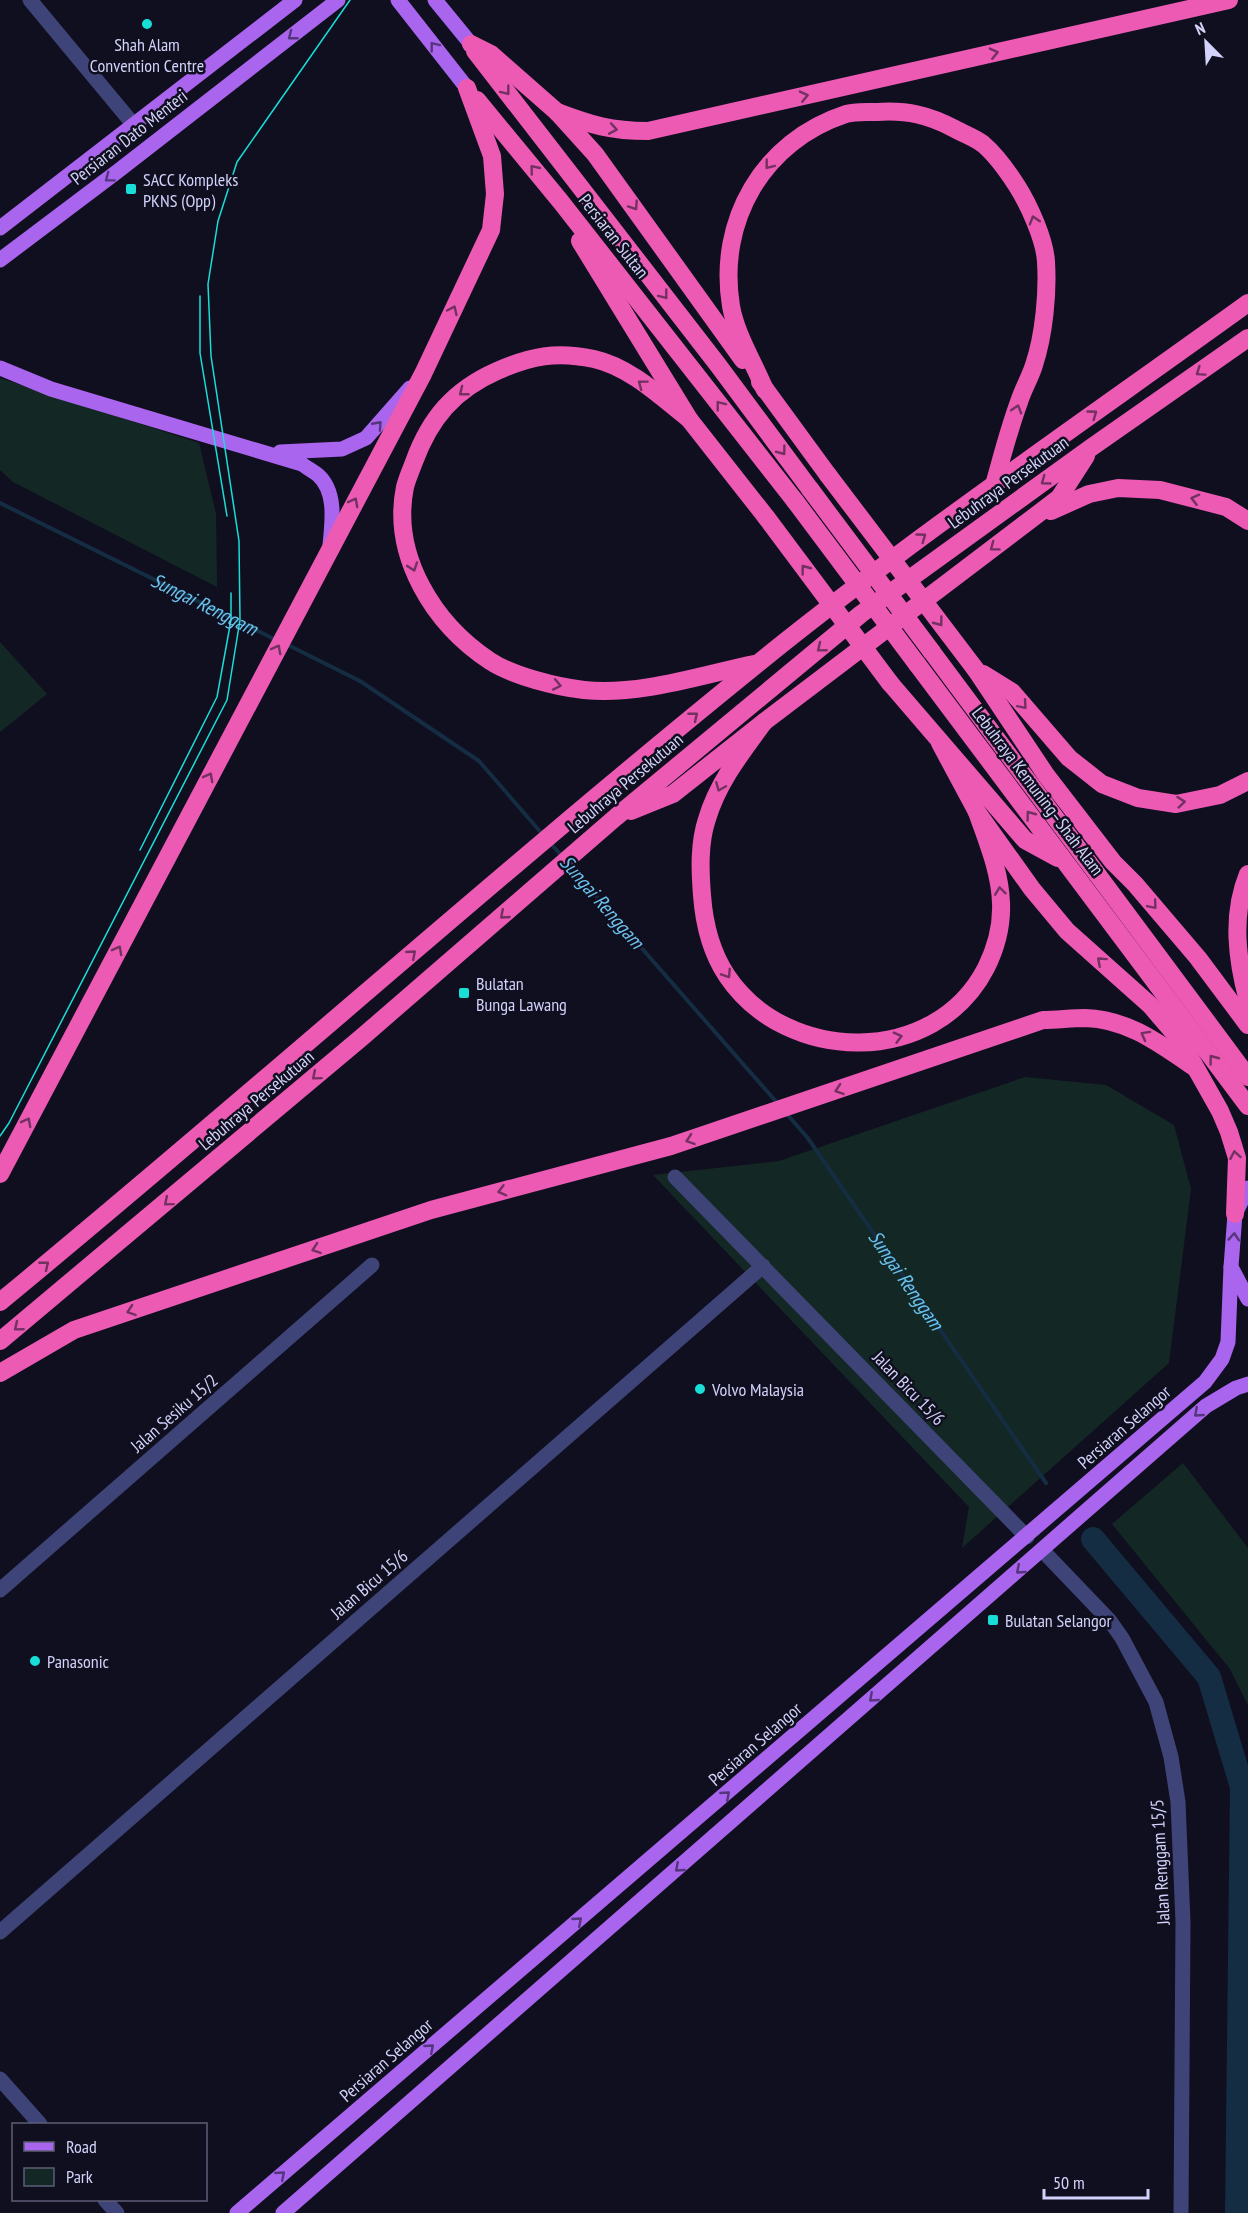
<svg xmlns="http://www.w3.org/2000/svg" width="1248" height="2213" viewBox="0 0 1248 2213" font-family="'PT Sans Narrow',sans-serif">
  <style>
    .green { fill: #132824 }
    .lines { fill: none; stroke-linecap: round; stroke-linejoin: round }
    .stream { stroke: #142d43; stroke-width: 4 }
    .river { stroke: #142d43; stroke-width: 24 }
    .minor { stroke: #3f4478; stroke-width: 15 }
    .major { stroke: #a965ee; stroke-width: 15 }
    .highway { stroke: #ec5ab3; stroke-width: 18 }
    .tram { stroke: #19ded8; stroke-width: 1.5 }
    .highway-bridge { stroke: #ec5ab3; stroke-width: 18 }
    .oneway { stroke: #55367c }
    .oneway2 { stroke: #733162 }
    .poi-dot { fill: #19ded8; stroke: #100f1f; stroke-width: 2 }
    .labels { text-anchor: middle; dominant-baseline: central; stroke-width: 5; stroke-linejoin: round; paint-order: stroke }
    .poi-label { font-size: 18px; fill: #d2d2fa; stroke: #100f1f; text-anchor: start }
    .street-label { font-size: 18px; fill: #d2d2fa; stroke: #100f1f }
    .water-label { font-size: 20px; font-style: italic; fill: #6bc3ee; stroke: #100f1f }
  </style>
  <rect width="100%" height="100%" fill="#100f1f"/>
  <g class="green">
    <path d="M0,378l199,65 17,71 1,73 -204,-105 -13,-12z"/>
    <path d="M0,642l47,52 -47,38z"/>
    <path d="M1025,1077l81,8 68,40 17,64 -22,174 -207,185 7,-41 -316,-332 126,-14z"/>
    <path d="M1183,1463l65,85v157l-18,-36 -118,-145z"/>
  </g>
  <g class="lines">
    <g class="stream">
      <path id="s1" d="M0,503l276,137"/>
      <path d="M286,644l74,37 119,80 65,75"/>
      <path d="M551,844l11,12"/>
      <path d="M568,864l211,241"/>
      <path id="s2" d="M786,1113l21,24 239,346"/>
    </g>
    <path class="river" d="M1093,1539l116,138 33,110 -5,426"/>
    <g class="minor">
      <path d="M30,0l103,124"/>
      <path d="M675,1177l352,360"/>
      <path d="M1042,1550l68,71 12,17 34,64 15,55 7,45 5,120 -2,291"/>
      <path d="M0,1590l372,-325"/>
      <path d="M0,1932l763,-666"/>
      <path d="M0,2079l40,45"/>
      <path d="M105,2200l12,13"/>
    </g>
    <g class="major">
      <path d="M398,0l69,88"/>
      <path d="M435,0l36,44"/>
      <path d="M0,228l295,-228"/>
      <path d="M0,260l118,-89 220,-171"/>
      <path d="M0,368l51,21 251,75c5,4 11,7 16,11 19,17 14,48 12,70"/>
      <path d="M280,452l62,-3 24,-11 44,-50"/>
      <path d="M1248,1188l-13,26 -4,53 17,32"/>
      <path d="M237,2213l968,-831 17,-23 6,-17 3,-75"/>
      <path d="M283,2213l923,-807 30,-18 12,-4"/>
    </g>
    <g class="highway">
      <path d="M471,44l20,10 66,58 38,42 148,206"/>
      <path d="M475,51l243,314 92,124"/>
      <path d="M477,100l84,102 234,299"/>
      <path d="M557,112c34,13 54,19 91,19l581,-131"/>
      <path d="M580,241l109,178 77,98"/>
      <path d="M760,382l68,93"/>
      <path d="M765,390c-11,-27 -29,-55 -34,-84 -14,-85 32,-165 115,-192 9,-3 21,-2 31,-2 30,-2 52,3 78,17 9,5 20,9 28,15 13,11 25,28 34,42 12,19 28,54 29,76 2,31 -2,73 -12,103 -4,13 -11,24 -15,37 -10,27 -17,55 -25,83"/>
      <path d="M689,419c-28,-22 -59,-52 -95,-60 -38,-8 -63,-3 -97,12 -43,19 -67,47 -83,91 -3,8 -7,17 -9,25 -14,69 29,137 85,174 23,15 67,26 94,29 55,6 117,-15 170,-26"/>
      <path d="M1051,511l38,-17 29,-6 42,2 66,17 22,14"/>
      <path d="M932,652l316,425"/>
      <path d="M917,664l331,442"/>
      <path d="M976,670l70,105 67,87 22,22 63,74 50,67"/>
      <path d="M983,674l29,18 57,66 33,26 36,14 38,6 44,-9 28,-14"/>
      <path d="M890,683l135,157 33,18"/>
      <path d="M764,722c-22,30 -46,60 -57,97 -8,24 -7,51 -5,76 2,28 9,57 25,81 60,89 208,91 259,-8 10,-20 16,-42 15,-65 -1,-32 -14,-62 -24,-91"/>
      <path d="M940,743l37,69 55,77 35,42 83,74 30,35 40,71 9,21 8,26 -2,56"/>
      <path d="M631,811l42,-17 91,-72 295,-224 27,-42"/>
      <path d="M1248,874c-17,41 -11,86 0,127"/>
      <path d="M0,1174l423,-800 68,-144 4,-36 -3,-38 -25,-68"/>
      <path d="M0,1302c254,-209 500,-430 756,-637 158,-128 327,-243 492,-362"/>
      <path d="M0,1341l361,-303 255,-221 245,-203 231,-167 156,-109"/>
      <path d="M0,1373l74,-43 357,-120 240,-64 372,-126c14,0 28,-2 42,-2 43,1 75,26 109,49"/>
    </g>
    <g class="tram">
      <path d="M200,296v57l27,163"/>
      <path d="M140,850l77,-153 14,-77v-27"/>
      <path d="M0,1136l9,-13 218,-423 13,-80 -1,-79 -28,-185 -3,-72 10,-63 19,-59 113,-162"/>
    </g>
    <g class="highway-bridge">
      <path d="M828,475l148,195"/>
      <path d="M810,489l122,163"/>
      <path d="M795,501l122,163"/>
      <path d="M766,517l124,166"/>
    </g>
  </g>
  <defs><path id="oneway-chevron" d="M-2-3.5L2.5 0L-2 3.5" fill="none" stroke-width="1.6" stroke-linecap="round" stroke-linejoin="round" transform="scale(1.5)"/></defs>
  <g class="oneway">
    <use href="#oneway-chevron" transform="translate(292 36) rotate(142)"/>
    <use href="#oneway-chevron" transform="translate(434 46) rotate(-128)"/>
    <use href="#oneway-chevron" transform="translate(109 178) rotate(143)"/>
    <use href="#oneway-chevron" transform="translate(378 425) rotate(-48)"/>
    <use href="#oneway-chevron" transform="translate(1234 1237) rotate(-86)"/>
    <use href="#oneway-chevron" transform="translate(1198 1413) rotate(139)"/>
    <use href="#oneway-chevron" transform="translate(1020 1570) rotate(139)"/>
    <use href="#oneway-chevron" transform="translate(873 1698) rotate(139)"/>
    <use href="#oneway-chevron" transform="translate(726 1795) rotate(-41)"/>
    <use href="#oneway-chevron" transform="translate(679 1868) rotate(139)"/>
    <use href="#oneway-chevron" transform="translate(578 1921) rotate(-41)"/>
    <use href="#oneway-chevron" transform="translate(430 2048) rotate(-41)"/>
    <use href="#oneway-chevron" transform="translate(281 2175) rotate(-41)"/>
  </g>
  <g class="oneway2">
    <use href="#oneway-chevron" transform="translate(994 53) rotate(-13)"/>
    <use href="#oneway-chevron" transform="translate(506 91) rotate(52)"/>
    <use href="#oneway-chevron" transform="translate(804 96) rotate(-13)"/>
    <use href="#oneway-chevron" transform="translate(613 129) rotate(10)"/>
    <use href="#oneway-chevron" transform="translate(769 165) rotate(128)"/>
    <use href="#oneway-chevron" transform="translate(534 169) rotate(-129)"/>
    <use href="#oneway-chevron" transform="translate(634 206) rotate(56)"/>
    <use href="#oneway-chevron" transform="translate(1034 220) rotate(-107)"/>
    <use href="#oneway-chevron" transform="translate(664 295) rotate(52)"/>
    <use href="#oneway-chevron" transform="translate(453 310) rotate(-65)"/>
    <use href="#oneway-chevron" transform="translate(1200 372) rotate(145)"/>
    <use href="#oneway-chevron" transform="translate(642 384) rotate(-143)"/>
    <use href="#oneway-chevron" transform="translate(463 392) rotate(142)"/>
    <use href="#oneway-chevron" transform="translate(720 405) rotate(-128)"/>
    <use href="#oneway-chevron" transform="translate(1017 409) rotate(-73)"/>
    <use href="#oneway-chevron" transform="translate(1093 414) rotate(-36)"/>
    <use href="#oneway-chevron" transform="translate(782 451) rotate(53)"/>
    <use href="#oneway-chevron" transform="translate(1045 481) rotate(144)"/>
    <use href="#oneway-chevron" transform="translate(1195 499) rotate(-166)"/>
    <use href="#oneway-chevron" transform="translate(354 502) rotate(-62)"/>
    <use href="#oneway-chevron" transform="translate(922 537) rotate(-36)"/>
    <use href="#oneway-chevron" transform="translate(994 547) rotate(143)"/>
    <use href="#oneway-chevron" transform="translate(413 567) rotate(71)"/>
    <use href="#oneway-chevron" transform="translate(805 569) rotate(-127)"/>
    <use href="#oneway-chevron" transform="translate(939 622) rotate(53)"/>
    <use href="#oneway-chevron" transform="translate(821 648) rotate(141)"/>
    <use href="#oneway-chevron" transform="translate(277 649) rotate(-62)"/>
    <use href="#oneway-chevron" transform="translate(557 685) rotate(11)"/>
    <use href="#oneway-chevron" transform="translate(1023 705) rotate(49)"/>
    <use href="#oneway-chevron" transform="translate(694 716) rotate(-39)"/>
    <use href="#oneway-chevron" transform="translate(209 777) rotate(-62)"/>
    <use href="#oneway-chevron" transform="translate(720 787) rotate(113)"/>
    <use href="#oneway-chevron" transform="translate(1181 802) rotate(-6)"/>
    <use href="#oneway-chevron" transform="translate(1030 815) rotate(-127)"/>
    <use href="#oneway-chevron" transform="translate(1000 891) rotate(-97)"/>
    <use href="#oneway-chevron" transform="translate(1153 905) rotate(50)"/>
    <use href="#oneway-chevron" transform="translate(504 915) rotate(139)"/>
    <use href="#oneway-chevron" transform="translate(118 950) rotate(-62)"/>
    <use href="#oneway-chevron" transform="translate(412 954) rotate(-41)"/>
    <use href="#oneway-chevron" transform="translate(1101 961) rotate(-138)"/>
    <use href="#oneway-chevron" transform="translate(727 974) rotate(57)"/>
    <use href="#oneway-chevron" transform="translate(1145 1035) rotate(-151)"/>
    <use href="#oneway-chevron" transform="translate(898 1037) rotate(-15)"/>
    <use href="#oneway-chevron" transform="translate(1213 1059) rotate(-127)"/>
    <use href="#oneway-chevron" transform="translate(316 1076) rotate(140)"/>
    <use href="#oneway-chevron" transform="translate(839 1090) rotate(161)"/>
    <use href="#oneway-chevron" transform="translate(27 1122) rotate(-62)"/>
    <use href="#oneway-chevron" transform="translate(690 1140) rotate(161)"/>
    <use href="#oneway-chevron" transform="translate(1235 1155) rotate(-100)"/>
    <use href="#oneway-chevron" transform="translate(502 1191) rotate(165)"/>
    <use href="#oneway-chevron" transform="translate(168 1202) rotate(140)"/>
    <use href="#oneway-chevron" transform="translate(316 1249) rotate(161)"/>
    <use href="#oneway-chevron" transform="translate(45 1265) rotate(-39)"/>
    <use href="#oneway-chevron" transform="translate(131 1311) rotate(161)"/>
    <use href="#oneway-chevron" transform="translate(18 1327) rotate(141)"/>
  </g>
  <g class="poi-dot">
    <circle cx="147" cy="24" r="6"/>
    <rect x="125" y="183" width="12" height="12" rx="3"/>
    <rect x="458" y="987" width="12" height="12" rx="3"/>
    <circle cx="700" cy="1389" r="6"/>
    <rect x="987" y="1614" width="12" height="12" rx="3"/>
    <circle cx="35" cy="1661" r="6"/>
  </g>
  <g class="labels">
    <g class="poi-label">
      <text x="147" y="44" text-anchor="middle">Shah Alam<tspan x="147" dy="21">Convention Centre</tspan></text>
      <text x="143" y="179">SACC Kompleks<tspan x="143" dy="21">PKNS (Opp)</tspan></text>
      <text x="476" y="983">Bulatan<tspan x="476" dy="21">Bunga Lawang</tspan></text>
      <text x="712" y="1389">Volvo Malaysia</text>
      <text x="1005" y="1620">Bulatan Selangor</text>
      <text x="47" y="1661">Panasonic</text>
    </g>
    <g class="street-label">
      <text transform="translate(129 137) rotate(-38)">Persiaran Dato Menteri</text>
      <text transform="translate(614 236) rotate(52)">Persiaran Sultan</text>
      <text transform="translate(1008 482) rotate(-36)">Lebuhraya Persekutuan</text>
      <text transform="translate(625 783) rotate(-40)">Lebuhraya Persekutuan</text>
      <text transform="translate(1038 791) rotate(53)">Lebuhraya Kemuning–Shah Alam</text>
      <text transform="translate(256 1100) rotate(-40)">Lebuhraya Persekutuan</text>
      <text transform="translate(909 1388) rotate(46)">Jalan Bicu 15/6</text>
      <text transform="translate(174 1413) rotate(-41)">Jalan Sesiku 15/2</text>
      <text transform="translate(1124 1427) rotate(-41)">Persiaran Selangor</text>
      <text transform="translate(369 1584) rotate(-41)">Jalan Bicu 15/6</text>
      <text transform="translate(755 1744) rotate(-41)">Persiaran Selangor</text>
      <text transform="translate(1160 1862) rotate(-93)">Jalan Renggam 15/5</text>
      <text transform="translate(386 2060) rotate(-41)">Persiaran Selangor</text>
    </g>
    <g class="water-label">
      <text stroke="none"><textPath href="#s1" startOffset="228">Sungai Renggam</textPath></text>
      <text transform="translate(602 902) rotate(49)">Sungai Renggam</text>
      <text stroke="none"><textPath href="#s2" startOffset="206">Sungai Renggam</textPath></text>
    </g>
  </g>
  <rect x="12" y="2123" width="195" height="78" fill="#100f1f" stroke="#5e5d77" stroke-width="1.5"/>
  <rect x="24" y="2142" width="30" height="9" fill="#a965ee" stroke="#5e5d77" stroke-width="1.5"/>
  <text x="66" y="2153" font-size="18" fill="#d2d2fa">Road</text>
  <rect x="24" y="2168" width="30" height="18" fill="#132824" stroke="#5e5d77" stroke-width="1.5"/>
  <text x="66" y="2183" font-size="18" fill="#d2d2fa">Park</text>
  <g transform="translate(1206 42) rotate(336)" stroke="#100f1f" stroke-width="4.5" paint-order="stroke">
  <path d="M0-4.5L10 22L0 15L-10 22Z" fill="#d2d2fa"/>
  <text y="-9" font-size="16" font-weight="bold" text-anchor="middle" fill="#d2d2fa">N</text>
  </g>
  <path d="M1044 2189v9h104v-9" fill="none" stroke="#d2d2fa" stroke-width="3"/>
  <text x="1053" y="2189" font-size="18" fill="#d2d2fa" stroke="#100f1f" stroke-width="4.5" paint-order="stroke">50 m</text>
</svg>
